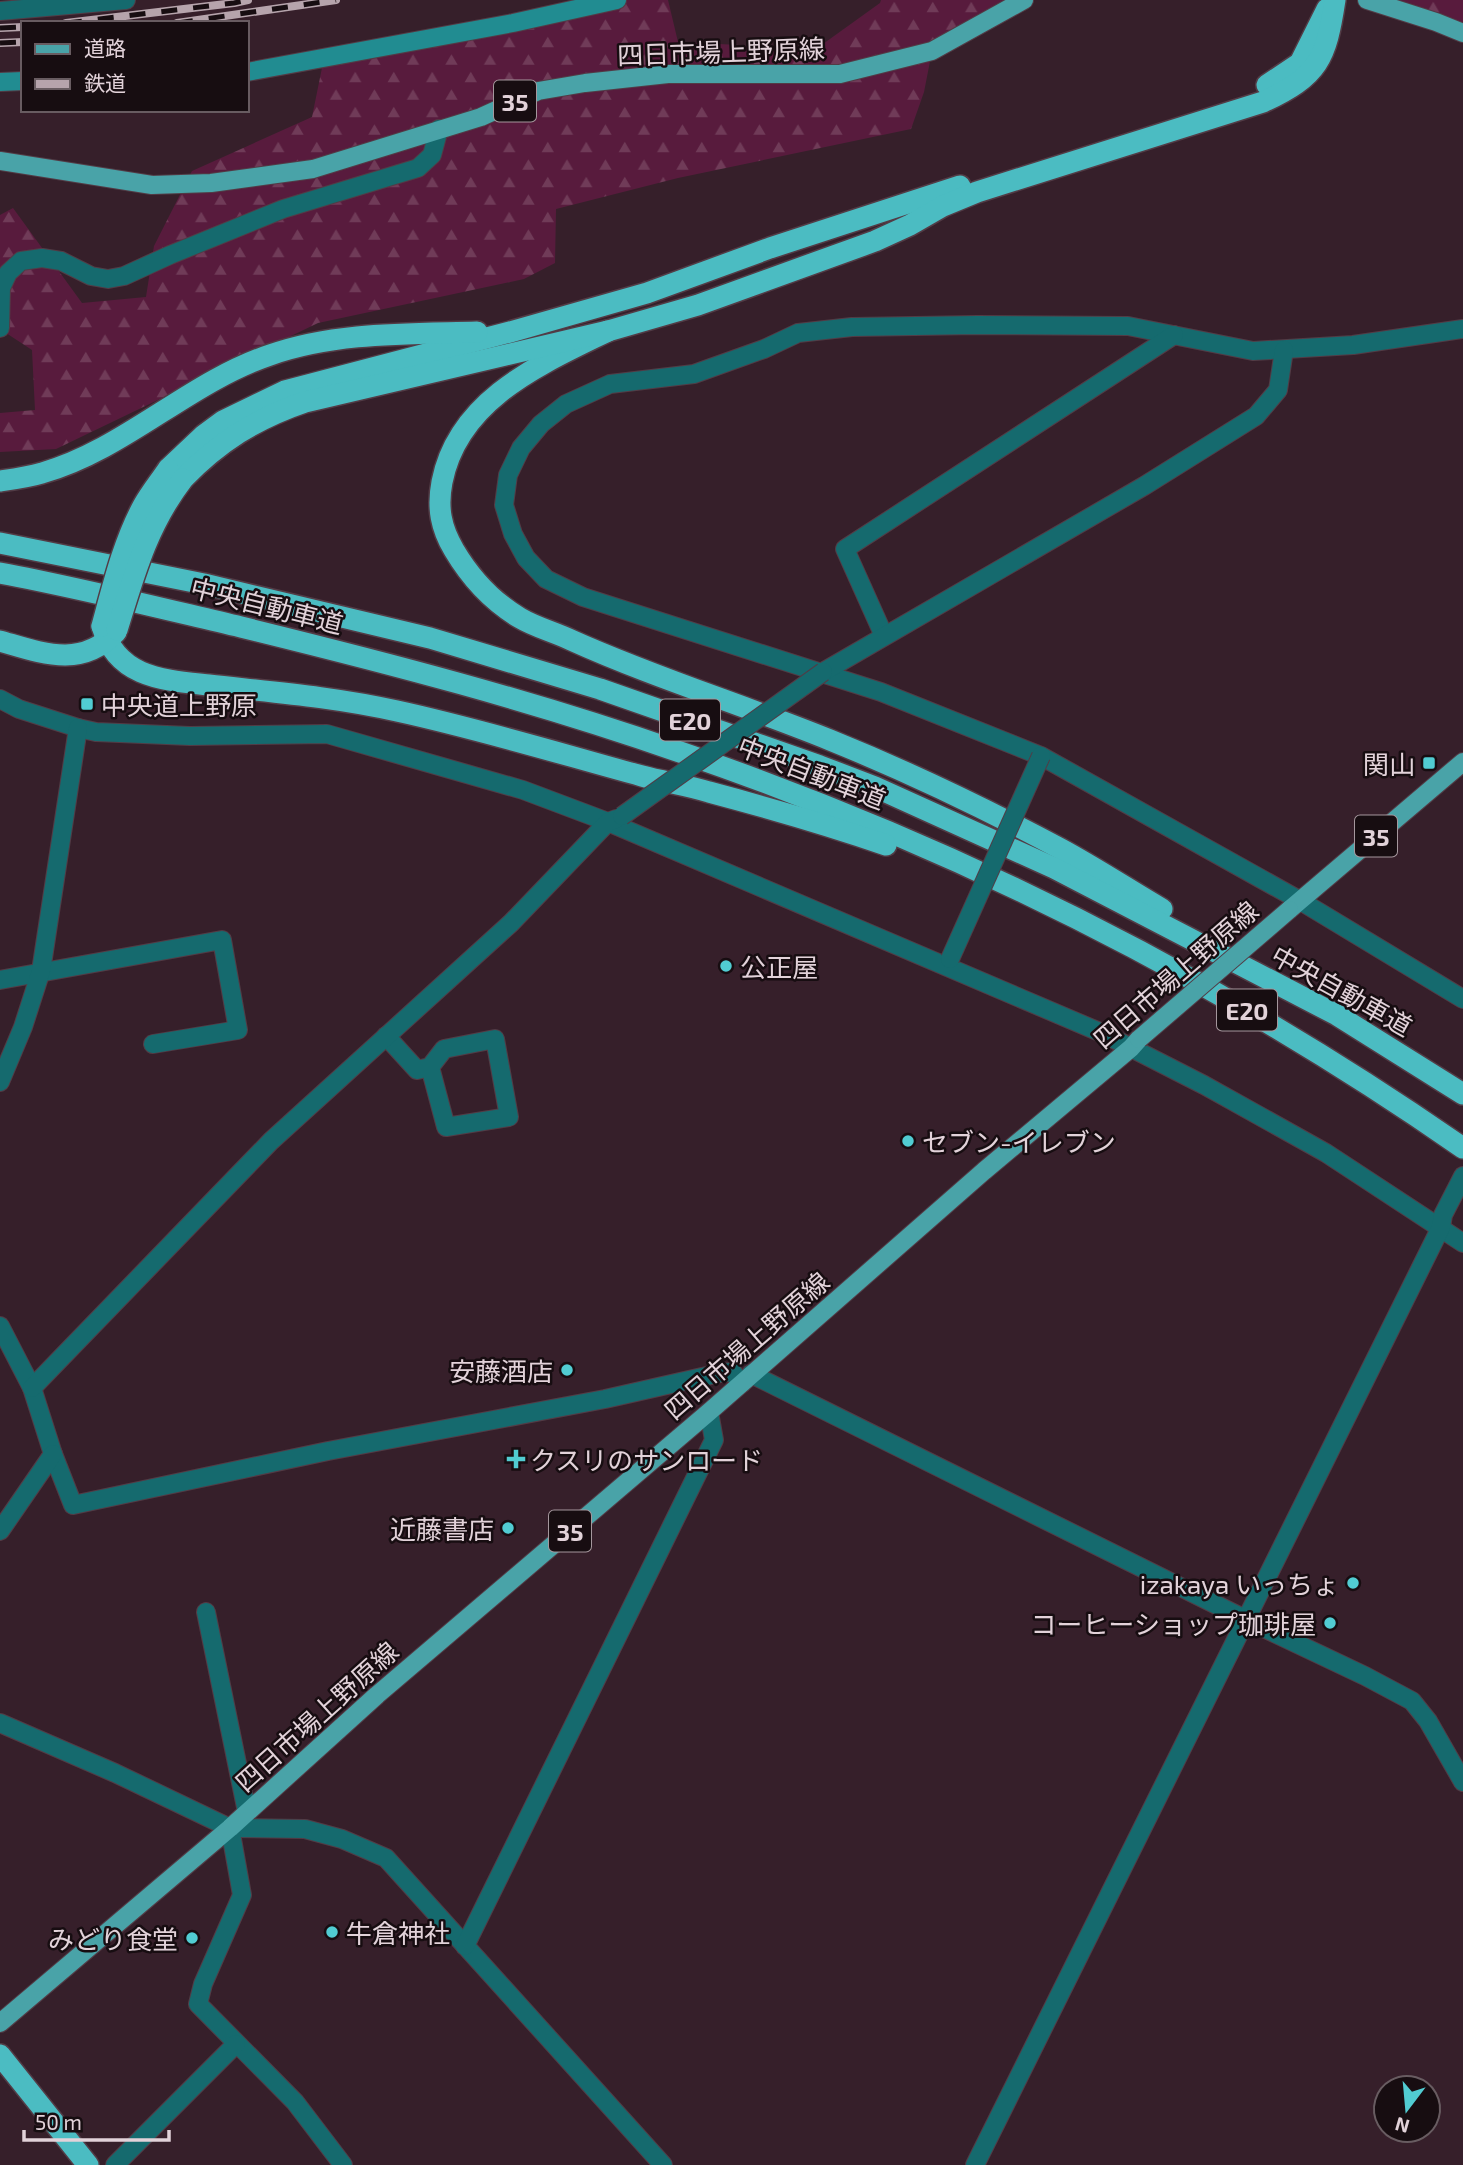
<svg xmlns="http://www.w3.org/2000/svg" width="1463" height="2165" viewBox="0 0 1463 2165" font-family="'Exo 2','Noto Sans JP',sans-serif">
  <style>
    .forest { fill: url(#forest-firs) }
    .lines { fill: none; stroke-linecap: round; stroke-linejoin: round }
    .street-casing { stroke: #523c46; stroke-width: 20 }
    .secondary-casing { stroke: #523c46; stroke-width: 20 }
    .primary-casing { stroke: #523c46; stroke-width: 20 }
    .highway-casing { stroke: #523c46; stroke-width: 24 }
    .street { stroke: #156a6e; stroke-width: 18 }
    .secondary { stroke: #218c91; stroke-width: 18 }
    .primary { stroke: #49a3a8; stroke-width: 18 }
    .highway { stroke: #4bbcc2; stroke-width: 21 }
    .rail-casing { stroke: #b6a4ac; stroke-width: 8 }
    .rail { stroke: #170d11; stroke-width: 5; stroke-dasharray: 16; stroke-linecap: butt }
    .street-bridge-casing { stroke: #523c46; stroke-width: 20; stroke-linecap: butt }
    .primary-bridge-casing { stroke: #523c46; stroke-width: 20; stroke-linecap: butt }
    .highway-bridge-casing { stroke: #523c46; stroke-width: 24; stroke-linecap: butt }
    .street-bridge { stroke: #156a6e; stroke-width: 18 }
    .primary-bridge { stroke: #49a3a8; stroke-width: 18 }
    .highway-bridge { stroke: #4bbcc2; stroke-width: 21 }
    .poi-dot { fill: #51ccd2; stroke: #170d11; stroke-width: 2.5 }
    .labels { text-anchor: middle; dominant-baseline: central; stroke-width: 5; stroke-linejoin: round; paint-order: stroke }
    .shield { fill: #170d11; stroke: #a5979d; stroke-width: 2 }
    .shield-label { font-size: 24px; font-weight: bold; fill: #e2d2d9 }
    .street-label { font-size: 26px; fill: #e2d2d9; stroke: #170d11 }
    .poi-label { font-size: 26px; fill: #e2d2d9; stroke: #170d11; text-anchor: end }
  </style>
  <defs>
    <pattern id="forest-firs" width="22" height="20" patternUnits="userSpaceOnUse" patternTransform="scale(1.75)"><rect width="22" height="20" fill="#581b3d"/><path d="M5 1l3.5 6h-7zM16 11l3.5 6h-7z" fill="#703b58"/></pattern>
  </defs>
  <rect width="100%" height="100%" fill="#361f2a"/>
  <g class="forest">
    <path d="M617,0h51l10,42 138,7 64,-46 1,-3h143l-92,51 -8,41 -13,37 -233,49 -122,31 -1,54 -31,16 -206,44 -262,126 -56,3v-39l35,-3 -3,-60 -32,-21v-114l13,-7 69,95 64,-6 8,-51 38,-75 120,-54 12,-59z"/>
    <path d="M1367,0h96v33z"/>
  </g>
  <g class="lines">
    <g class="street-casing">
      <g id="street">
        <path d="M0,11l126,-11"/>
        <path d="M0,328l1,-40 7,-15 13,-12 21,-3 19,3 30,15 17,3 16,-3 46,-21 113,-46 135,-41 14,-13 7,-26"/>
        <path d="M1463,329l-110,16 -100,6 -125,-25 -151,-1 -125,2 -54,6 -34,16 -70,25 -84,10 -44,20 -25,20 -20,24 -13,27 -4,30 9,29 13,24 20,21 37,18 298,95 160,64 258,144 164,99"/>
        <path d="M884,636l-39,-87 329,-214"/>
        <path d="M823,672l321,-186 112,-70 22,-26 6,-40"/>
        <path d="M0,699l19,10 59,19 18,4 94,4 137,-2 196,56 85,32 494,211 102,52 122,68 137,90"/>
        <path d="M0,980l222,-40 16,90 -85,14"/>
        <path d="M386,1036l31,34 13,-3 14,-18 51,-10 14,78 -63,10 -16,-60"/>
        <path d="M0,1082l23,-55 18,-56 37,-243"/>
        <path d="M0,1326l32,62 21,66 20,51 255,-54 277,-52 115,-26 12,-1 10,11"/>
        <path d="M751,1374l496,246 118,56 47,25 16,20 35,61"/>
        <path d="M32,1388l239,-247 240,-218 97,-101 8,-3"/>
        <path d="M0,1531l53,-77"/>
        <path d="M206,1612l41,200"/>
        <path d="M0,1723l115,50 115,55 75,1 37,10 44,19 277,307"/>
        <path d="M230,1828l12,67 -39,89 -5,20 97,98 48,63"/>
        <path d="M465,1946l249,-506 -5,-28"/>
        <path d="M115,2165l121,-121"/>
        <path d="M975,2165l466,-938 2,-12 20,-39"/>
      </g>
    </g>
    <g class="secondary-casing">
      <g id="secondary">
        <path d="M247,72l266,-49 104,-23"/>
        <path d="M0,82l23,-1"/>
      </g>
    </g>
    <g class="primary-casing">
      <g id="primary">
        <path d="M1367,0l69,22 27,11"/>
        <path d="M0,161l152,24 59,-2 102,-14 168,-52 57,-26 47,-8 83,-9h172l92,-23 92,-51"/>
        <path d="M1289,910l174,-148"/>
        <path d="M0,2023l230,-195 147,-133 332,-283 275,-241 147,-123 8,-9"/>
      </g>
    </g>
    <g class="highway-casing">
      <g id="highway">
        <path d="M1267,85l33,-22 27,-54"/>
        <path d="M608,331c-67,33 -150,68 -166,151 -5,26 -1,46 12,68 16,27 39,52 66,68 15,9 34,14 51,22 84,38 173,65 259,100 79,32 156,69 231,109 35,19 67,40 101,60"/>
        <path d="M168,469l36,-34 19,-14 62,-30 225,-59 137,-39 123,-45 190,-62"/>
        <path d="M183,479c36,-37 72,-60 122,-77l303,-71 90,-26 177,-64 35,-16 33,-19 34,-14 286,-90c56,-26 63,-43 72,-102"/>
        <path d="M0,481c14,-2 29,-4 42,-8 82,-23 147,-91 228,-118 65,-23 138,-21 207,-23"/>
        <path d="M0,543l204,41 226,54 170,51 220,77 55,21 179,81 283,147 126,79"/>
        <path d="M0,573c81,15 160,35 241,54 147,36 293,74 436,124 278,95 544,229 786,397"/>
        <path d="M102,626c15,52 61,54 107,59 63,7 126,12 188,26 83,18 164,43 245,65 22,6 45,9 67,16 60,16 119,33 177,53"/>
        <path d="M0,641c42,12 81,28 116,-9"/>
        <path d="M0,2055l88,110"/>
      </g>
    </g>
    <use href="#street" class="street"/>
    <use href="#secondary" class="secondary"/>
    <use href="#primary" class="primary"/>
    <use href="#highway" class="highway"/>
    <g class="rail-casing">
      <g id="rail">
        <path d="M66,23l168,-20 14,-3"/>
        <path d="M177,23l159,-23"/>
        <path d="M0,28l23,-1"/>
        <path d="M0,43l23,-1"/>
      </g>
    </g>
    <use href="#rail" class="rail"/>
    <g class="street-bridge-casing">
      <g id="street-bridge">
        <path d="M622,816l201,-144"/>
        <path d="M950,959l91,-203"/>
      </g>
    </g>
    <g class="primary-bridge-casing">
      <path id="primary-bridge" d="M1139,1039l150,-129"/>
    </g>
    <g class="highway-bridge-casing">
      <g id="highway-bridge">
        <path d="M102,626c11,-40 21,-83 41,-120 7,-13 17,-25 25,-37"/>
        <path d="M117,630c17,-55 30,-104 66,-151"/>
      </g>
    </g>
    <use href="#street-bridge" class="street-bridge"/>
    <use href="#primary-bridge" class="primary-bridge"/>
    <use href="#highway-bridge" class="highway-bridge"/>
  </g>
  <g class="poi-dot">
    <rect x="80" y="697" width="14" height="14" rx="3.5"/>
    <rect x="1422" y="756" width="14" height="14" rx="3.5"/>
    <circle cx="726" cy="966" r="7"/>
    <circle cx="908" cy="1141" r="7"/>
    <circle cx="567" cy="1370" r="7"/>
    <path d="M512.5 1448.5h7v7h7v7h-7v7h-7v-7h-7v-7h7z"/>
    <circle cx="508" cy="1528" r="7"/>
    <circle cx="1353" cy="1583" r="7"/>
    <circle cx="1330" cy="1623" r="7"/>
    <circle cx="332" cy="1932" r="7"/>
    <circle cx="192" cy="1938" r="7"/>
  </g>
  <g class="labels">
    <g class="shield">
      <rect x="494" y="80.5" width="42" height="41" rx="5"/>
      <rect x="660" y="699.5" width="60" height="41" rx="5"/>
      <rect x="1355" y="815.5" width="42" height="41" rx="5"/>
      <rect x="1217" y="989.5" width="60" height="41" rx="5"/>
      <rect x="549" y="1510.5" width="42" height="41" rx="5"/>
    </g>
    <g class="shield-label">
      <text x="515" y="101">35</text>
      <text x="690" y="720">E20</text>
      <text x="1376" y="836">35</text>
      <text x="1247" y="1010">E20</text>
      <text x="570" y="1531">35</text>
    </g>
    <g class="street-label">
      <text transform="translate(721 51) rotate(-2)">四日市場上野原線</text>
      <text transform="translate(267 605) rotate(14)">中央自動車道</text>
      <text transform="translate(812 772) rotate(21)">中央自動車道</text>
      <text transform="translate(1175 974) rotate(-41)">四日市場上野原線</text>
      <text transform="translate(1342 990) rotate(29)">中央自動車道</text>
      <text transform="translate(746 1345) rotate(-41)">四日市場上野原線</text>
      <text transform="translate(316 1716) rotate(-42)">四日市場上野原線</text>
    </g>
    <g class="poi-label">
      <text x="101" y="704" text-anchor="start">中央道上野原</text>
      <text x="1415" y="763">関山</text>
      <text x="740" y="966" text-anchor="start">公正屋</text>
      <text x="922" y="1141" text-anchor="start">セブン-イレブン</text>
      <text x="553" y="1370">安藤酒店</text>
      <text x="530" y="1459" text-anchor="start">クスリのサンロード</text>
      <text x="494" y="1528">近藤書店</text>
      <text x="1339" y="1583">izakaya いっちょ</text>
      <text x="1316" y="1623">コーヒーショップ珈琲屋</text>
      <text x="346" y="1932" text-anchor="start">牛倉神社</text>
      <text x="178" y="1938">みどり食堂</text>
    </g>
  </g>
  <rect x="21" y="21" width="228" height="91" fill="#170d11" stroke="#685c61" stroke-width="2"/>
  <rect x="35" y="44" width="35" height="10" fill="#49a3a8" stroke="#685c61" stroke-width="2"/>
  <text x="84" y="56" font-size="21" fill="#e2d2d9">道路</text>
  <rect x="35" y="79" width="35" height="10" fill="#b6a4ac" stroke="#685c61" stroke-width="2"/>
  <text x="84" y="91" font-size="21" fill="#e2d2d9">鉄道</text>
  <g transform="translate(1407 2109) rotate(196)"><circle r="33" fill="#170d11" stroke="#685c61" stroke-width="2"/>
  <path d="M0-5L12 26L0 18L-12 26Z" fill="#51ccd2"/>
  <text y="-10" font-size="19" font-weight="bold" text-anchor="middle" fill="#e2d2d9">N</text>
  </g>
  <path d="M24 2130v10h145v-10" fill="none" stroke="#e2d2d9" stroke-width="3.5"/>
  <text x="35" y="2130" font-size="21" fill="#e2d2d9" stroke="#170d11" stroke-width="5" paint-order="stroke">50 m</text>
</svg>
